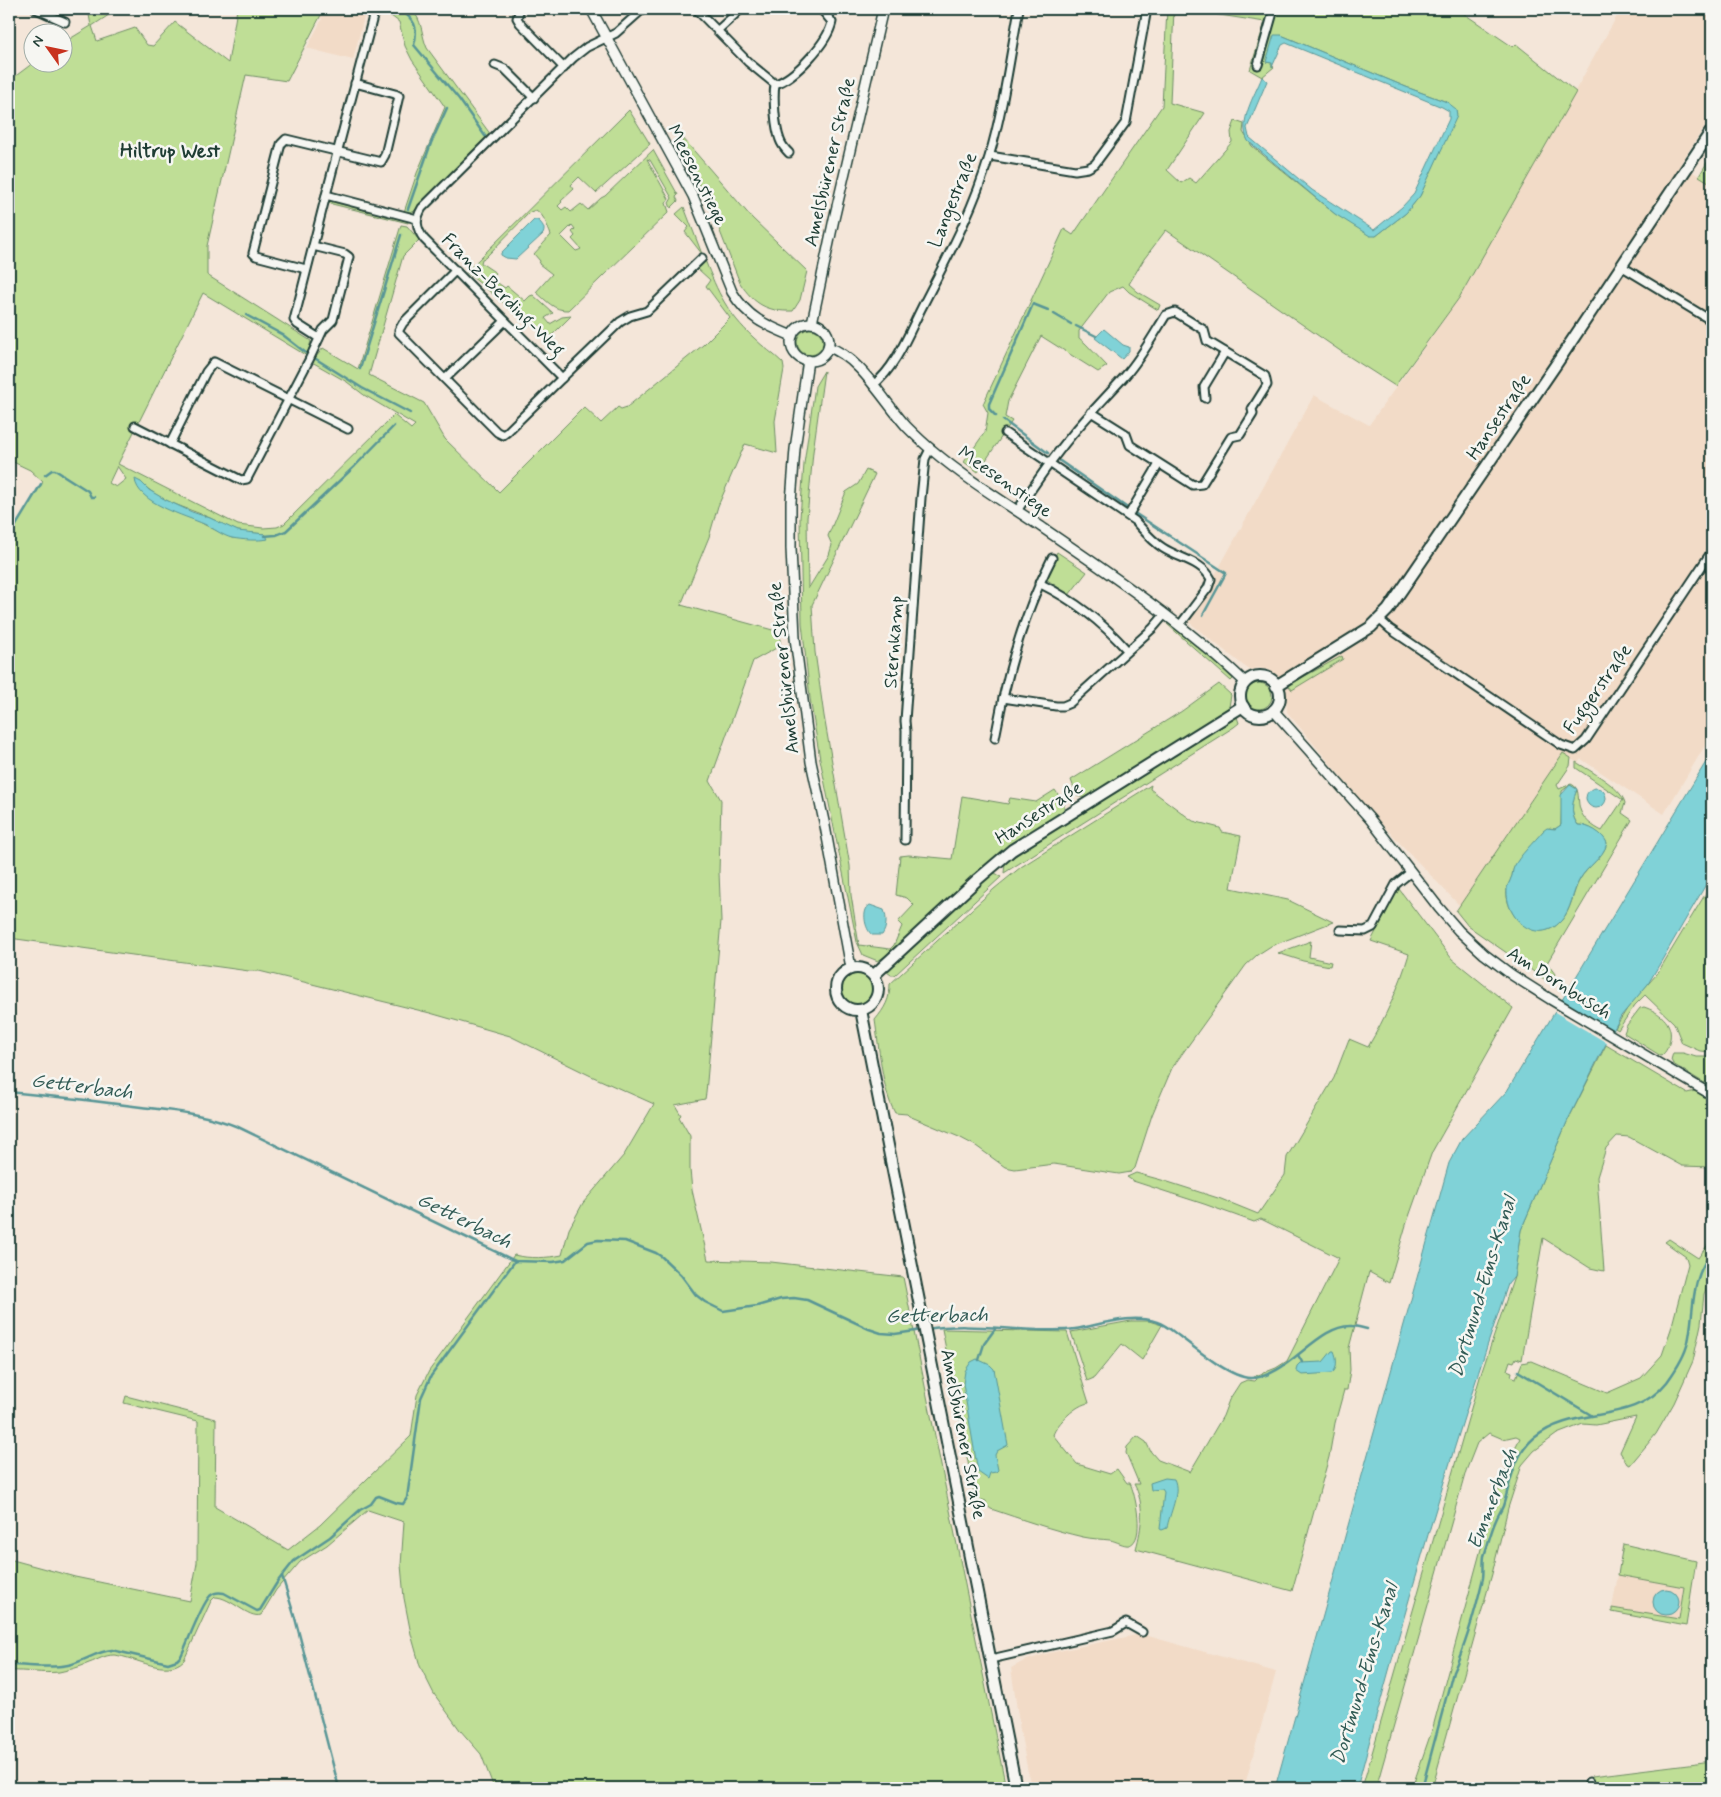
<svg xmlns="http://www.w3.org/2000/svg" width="1721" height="1797" viewBox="0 0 1721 1797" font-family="Mynerve,sans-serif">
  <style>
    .built { fill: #f2dbc7 }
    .green { fill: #bfde96; stroke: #6f8e65; fill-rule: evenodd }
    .water { fill: #80d2d7; stroke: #599696 }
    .pier { fill: #f4e6d9 }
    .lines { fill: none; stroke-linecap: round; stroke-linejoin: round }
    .stream { stroke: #599696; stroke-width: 2.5 }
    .minor-casing { stroke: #1f3d34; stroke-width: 11 }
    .tertiary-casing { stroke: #1f3d34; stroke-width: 12 }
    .secondary-casing { stroke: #1f3d34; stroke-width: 14 }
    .minor { stroke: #f6f6f2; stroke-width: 7 }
    .tertiary { stroke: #f6f6f2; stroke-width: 9 }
    .secondary { stroke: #f6f6f2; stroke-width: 10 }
    .labels { text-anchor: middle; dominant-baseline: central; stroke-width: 5; stroke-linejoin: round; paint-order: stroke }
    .street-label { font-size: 19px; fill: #1f3d34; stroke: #f6f6f2 }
    .neighbourhood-label { font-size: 20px; font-weight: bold; fill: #1f3d34; stroke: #f6f6f2 }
    .water-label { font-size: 20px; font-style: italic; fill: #325b55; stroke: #f6f6f2 }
  </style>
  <rect width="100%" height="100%" fill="#f4e6d9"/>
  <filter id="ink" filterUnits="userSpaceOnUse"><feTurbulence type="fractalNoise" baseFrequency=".02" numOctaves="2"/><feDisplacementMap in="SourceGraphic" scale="10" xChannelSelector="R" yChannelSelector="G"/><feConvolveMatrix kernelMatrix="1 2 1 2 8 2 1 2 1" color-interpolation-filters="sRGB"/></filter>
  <g filter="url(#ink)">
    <g class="built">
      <path d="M324,9h42l-13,51 -46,-12 15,-29 -2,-1z"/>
      <path d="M1621,9h91v106l-32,49 32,20v550l-48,80 -83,-55 -3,4 -15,-9 -103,152 -86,-90 -87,-104 -1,-23 -7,-12 -9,-7 -12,-2 -8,2 -6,-4 -59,-47 23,-31 106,-193 55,30 90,-127z"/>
      <path d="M1618,1575l66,12 -5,33 -67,-12z"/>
      <path d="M1141,1634l135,38 -32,116h-213l-11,-58 -9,-62 13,-7 25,-8z"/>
    </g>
    <g class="green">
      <path d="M88,9h30l-26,17 5,15 38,-13 12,17 6,1 22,-24 53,41 9,-54h87l-37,72 -41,-6 -39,171v29l104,66 -4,15 -104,-63 -85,171 120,61 25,3 14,-1 7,-3 110,-109 17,14 4,-4 -51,-30 -17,-13 -35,-20 11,-14 35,21 43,-144 6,1 12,14 -16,16 -34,119 55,28 21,36 54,53 85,-85 17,16 17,-16 3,2 6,-2 76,-62 27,-27 -24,-32 4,-6 -12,-11 -4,4 -1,-1 12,-12c13,33 22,53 49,78 9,9 20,16 29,25l1,6 -9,52 2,32 -32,-9 -27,62 -9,31 -28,68 99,27v14l-27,15 -43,120 11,19 -2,72 2,49 -15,172 -1,6 -30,6 6,10 -2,2 11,19v34l2,20 16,70 63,2 132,15 103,511h-512l-13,-34 -21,-24 -26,-36 -14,-28 -9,-32 -7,-36 -3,-33 3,-43 -36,-12 -41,35 -27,17 -24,28 -15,25c-13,4 -30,-18 -46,-18l-4,4 -27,59c-18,18 -48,-3 -70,-5 -10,0 -16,5 -25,8 -9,4 -20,7 -30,9 -16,2 -34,-2 -50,-1v-112l66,18 115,24 7,-38 1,-142 -74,-18 2,-7 90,23 -1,88 73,43 32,-25 91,-89 6,-41 12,-24 85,-116c16,4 33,3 48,0l7,-26 14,-26 41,-48 30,-51 -65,-29 -79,-39 -80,-23 -171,-42h-10l-240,-33v-402l34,-54 -13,-12 -21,-10v-267l2,-9 -2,-6v-97l24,-18 29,-1 1,-19 28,-17zM117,466l9,13 -10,8 -7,-4zM135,482h6c18,20 45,25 69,36 9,4 18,10 28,13 9,2 18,2 27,3l2,5 -35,-1 -27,-13z"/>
      <path d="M380,9h31c12,11 10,26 16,39l64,87 -78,77h-9l13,-39 28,-66 -33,-47 -7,-14 -6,-24 -8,-6 -12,-5z"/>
      <path d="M1167,9h7l-4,94 35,10 -38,57 14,13 8,-5 7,5 36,-41 -1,-10 4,-11 9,3 -1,8 9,14 83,68 41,22 30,-23 14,-17 36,-80 -9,-14 -41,-15 -125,-52 -15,27 6,1v3l2,1 -12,10 -12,-7 15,-48 -84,-13h276l56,38 3,-3 60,48 -117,206 -64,88 -56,-36 -173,-120 -22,29 -15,25 9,8 22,13 -2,5 -29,-18 -6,-6 -14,6 -30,39v7l6,5 22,23 -9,6 -57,-36 -33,65 -3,16 7,4 -34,51 -14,-10 21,-30 3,-19 -5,-9 81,-175 9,6 89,-129z"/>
      <path d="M629,110l21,34 -54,49 -17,-16 -8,8 3,4 -13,12 1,1 -4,4 4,4 4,-3 5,5 10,-8 7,6 13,-12 4,-2 48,-46 25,45 -2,2 2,4 -7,7 -2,-5 3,-5 -22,-38 -3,-1 22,40 -3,4 3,9 -101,98c-14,1 -22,-10 -32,-18l16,-18 -13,-10 1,-3 -6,-7 17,-19c-4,-9 -6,-19 -15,-25l-6,2 -45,46 -3,1 -1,4 15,10 -4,6 13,9 2,-2 18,15 5,-5 3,-1 20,18 -8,5 5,6 12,-7 9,-1 -23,23 -82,-67zM572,225l3,4 -3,3 3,4 -3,3 9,10 -2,1 -3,1 -15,-15z"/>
      <path d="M682,137l70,81 55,53 -7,29 -7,11c-26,1 -39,-7 -53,-28l-31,-80 -27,-49z"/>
      <path d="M1712,154v30l-13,-8z"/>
      <path d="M329,201l79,20v2l-80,-20z"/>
      <path d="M684,207l18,47 -17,-22 4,-5 -13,-13z"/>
      <circle cx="810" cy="342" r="13"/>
      <path d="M824,371l-11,81 -6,66 1,71 21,-34 3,-10 -4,-9 18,-44 12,-8 8,-14 9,4 -63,131 3,47 9,64 26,150 1,29 8,50 31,4 4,-4 8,-19 -4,-4 16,-17 -7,-7 -11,-3 4,-39 9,-1 43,4 10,-63 46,8 2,-6 26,4 19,-12 9,13v9l-56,36 -32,26 -88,80 -10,7 -15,-6 -6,-13 -37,-183 -10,-61 -8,-75 -2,-105 4,-54 11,-78z"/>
      <path d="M1057,552l30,20 -18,23 -23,-16v-5z"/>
      <path d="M1169,623l41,34 23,22 -2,2 -64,-57z"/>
      <path d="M1342,656l1,3 -51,31 -3,-4 14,-9z"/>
      <circle cx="1259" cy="696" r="13"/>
      <path d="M1219,684l12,11 -2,12 -7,6 -136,85 -9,-2 -6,-16 111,-69z"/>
      <path d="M1237,717l2,6 -5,4 -230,146 1,-10 23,-16z"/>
      <path d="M1563,753l8,5 -1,8 -13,19 2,4 12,-5c11,4 5,18 10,28 4,9 13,15 21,19l21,-31 -47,-32v-6c14,9 45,25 49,41l-3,10 10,7 -85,143 8,11 -5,9 -82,-57 -12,-15zM1570,785l7,5c-6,11 -7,25 1,35 11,0 23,8 29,18 -4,15 -19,23 -27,36 -8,14 -8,32 -21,44 -23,22 -55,-6 -52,-34 0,-3 3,-7 4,-10 2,-4 1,-8 3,-11 4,-10 27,-31 35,-40l6,1 6,-4 1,-34z"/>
      <path d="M1151,785l-1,4 43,32 27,7 2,4 19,4 -10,52 57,12 45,22 -62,24 -14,9 -11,10 -74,103 -20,47 -17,53 -4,4 -12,2 -65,-10 -39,5 -10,-2 -29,-21 -17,-9 -50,-21 -2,-2 -12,-1c-13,-23 -16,-66 -20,-93 10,-12 15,-21 15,-36l104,-95 27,-22z"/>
      <path d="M992,873l5,1 4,3 -106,98h-4l-4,-3 12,-14z"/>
      <path d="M1712,883v169l-12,-1 -18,-8 -8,-20 -29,-28 -10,10 -17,25 -3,-2 15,-24 27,-30z"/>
      <path d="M1398,889h1l53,70 61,49 -81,144 -26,73 -17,58 -20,-11 -20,76 1,22 -3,20h-3l-9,33 -6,34 -37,134 -156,-42c6,-22 9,-45 -2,-65h5l-13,-31 1,-6 10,-11 9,6 5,10 7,8 32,12 33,-56 6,-16 11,-17 7,-3 8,1 2,-2 -4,-2 23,-9 11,-7 52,-103 -78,-39 -7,3 -50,-18 -71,-23 -6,-4 9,-4 29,8 56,18 37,15 27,-39 2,-18 47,-79 15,-39 19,8c18,-31 31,-59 41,-93l-38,-13z"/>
      <path d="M1311,941l-2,16 22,5 -1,4 -27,-5 -25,-8z"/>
      <circle cx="858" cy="990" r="16"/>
      <path d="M1644,1007c15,5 29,15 26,32 -1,7 -4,13 -9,17l-37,-23 3,-8 13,-17z"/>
      <path d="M1606,1045l81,48 24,-6 -38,-23 -2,-4 2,-7h10l13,4h16v110l-30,-1 -53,-29 -12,-1 -11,12 -9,29 7,94 -14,-3 -47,-30 -21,122 -6,-2 -2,4 -4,-1 -3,9 5,2 -1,4 5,2 6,-15 9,-2 76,32 34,-15 21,-23 9,-26 17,-65 -2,-7 -21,-15 4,-3 29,19 14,-19v35l-8,20 -3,30 -8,37 -19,42 -18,31 -26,31 -3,-1 -7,-12 16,-35 -40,8 -13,-1 -26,10 -23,17 -12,14 -14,43 -16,66 -60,214h-20l21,-61 59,-219 19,-52 9,-18 -4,-2 -13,3 -14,-6 -12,10 -11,28 -90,317h-14l118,-411 34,-100 7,-47 46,-108z"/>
      <path d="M1131,1321h18l13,4 -20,35 -20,-16 -28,34 -7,3 -16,-49z"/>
      <path d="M942,1329l125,3 22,71c-12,1 -32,20 -36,32l24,29 33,10 7,-5 10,14h3c5,10 16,58 -1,62 -5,1 -13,-4 -19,-5 -9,-1 -18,-1 -27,-3 -31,-7 -62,-18 -92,-28l-5,-4v-4l-11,-3z"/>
      <path d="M1623,1544l73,17 -10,65 -74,-14v-4l67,11 5,-32 -66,-12z"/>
      <path d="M1712,1761v27h-120v-12z"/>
    </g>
    <g class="water">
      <path d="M1274,35h7l125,52 41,15 9,7 1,7 -37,80 -14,17 -30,23h-6l-35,-22 -87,-73c-10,-20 6,-44 14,-64l5,4 -20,47 2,9 63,53 62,40 28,-23 12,-13 35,-75v-8l-7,-4 -156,-64 -4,2 -10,22v-4l-6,-1z"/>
      <path d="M534,220h4c4,4 8,8 5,14l-27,25 -10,-1 -5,-3v-2z"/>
      <path d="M1104,329l19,16 6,2v4l-7,8 -27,-21z"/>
      <path d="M135,479l6,3 8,8 17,10 26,12 18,6 28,13 27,3 3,5c-10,2 -25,1 -36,-1 -9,-2 -19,-10 -28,-14 -18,-8 -67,-21 -69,-45z"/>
      <path d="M1712,752v122l-64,110 -27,32 -23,43 -31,63 -46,108 -7,47 -6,7c-57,166 -106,335 -151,504h-82l174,-625 13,-24 45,-48z"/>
      <path d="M1570,785l7,4c-4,11 -8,25 1,36 10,0 25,8 29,18 -4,16 -19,22 -27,36 -8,13 -8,30 -19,42 -24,26 -56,-2 -54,-32 0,-4 3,-7 4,-11 2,-3 1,-7 3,-11 5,-11 20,-25 29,-36l4,-3 8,1 6,-4v-30z"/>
      <circle cx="1596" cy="798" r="10"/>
      <path d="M870,905l14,5c3,8 3,18 -2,25h-10c-7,-6 -11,-25 -2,-30z"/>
      <path d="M1332,1351h2c3,7 4,18 -2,22l-30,2 -6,-4 1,-5 3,-3 23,-1z"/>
      <path d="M977,1359l13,6 4,4 14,76 -11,6 -2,4 3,15 -2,2 -6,1 -2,6 -10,-7 -15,-88 2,-13 6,-9z"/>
      <path d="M1165,1478l9,1c7,14 -5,35 -7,49l-5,2 -2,-1 4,-37 -2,-3 -11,1 -1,-7z"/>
      <circle cx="1666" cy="1602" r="13"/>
    </g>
    <path class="pier" d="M1560,999l56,33 -7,12 -56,-33z"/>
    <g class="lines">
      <g class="stream">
        <path d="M400,9c14,11 19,17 14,36l45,54 26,37"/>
        <path d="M408,209l23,-66 16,-35"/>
        <path d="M1054,314l17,10"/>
        <path d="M246,315l37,20 23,18"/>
        <path d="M1076,326l20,10"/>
        <path d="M316,359l46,29 48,25"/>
        <path d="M360,369l41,-134"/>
        <path d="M996,416l-7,-7v-5l44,-100 15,6"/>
        <path d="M1003,420l45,33"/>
        <path d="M1060,461l66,46"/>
        <path d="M45,475l7,-5h3l33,21 3,6h3"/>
        <path d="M1136,514l90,59 -23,42"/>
        <path d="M264,536l12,-1 10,-4 69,-65 39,-40"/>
        <path d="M9,537l32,-53"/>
        <path d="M9,1092c44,4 88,9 132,15 33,4 66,7 97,20l277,134 38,1 12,-2 23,-18 10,-2 27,1 31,12 6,4 19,18 15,20 9,7 18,9 34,-5 24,-7 13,-1 13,2 62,29 12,4 14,1 27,-4"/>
        <path d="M927,1329c36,-6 74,0 110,1 13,0 25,1 38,-1 25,-4 56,-16 82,-7 9,3 14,8 22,14 16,12 50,41 71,42 37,1 67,-54 102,-52 5,0 10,2 15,3"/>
        <path d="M1298,1355l4,7"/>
        <path d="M979,1360l5,-16 11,-15"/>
        <path d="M1518,1371l73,44"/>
        <path d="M282,1576l13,42 44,170"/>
        <path d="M9,1665c20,0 39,4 59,0 15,-3 29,-14 44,-15l56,13 9,-3 4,-4c7,-14 19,-49 29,-60 4,-4 9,-4 14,-3l33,18 3,-1 18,-29 16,-20 36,-24 30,-27 11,-6 5,-7 3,-1 18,7 6,1 4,-6 14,-100 10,-22 84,-115"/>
        <path d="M1422,1788l31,-116c13,-27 23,-64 30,-94 1,-7 0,-15 1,-22 4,-12 7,-25 12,-36 2,-5 5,-9 7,-14 8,-24 10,-50 31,-68 42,-34 97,-11 133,-56 8,-11 18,-26 21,-40 7,-32 1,-61 24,-90"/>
      </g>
      <g class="minor-casing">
        <g id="minor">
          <path d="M36,9l29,13"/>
          <path d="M520,9l-3,9 3,5 44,45"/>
          <path d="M643,9l-27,24 -29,14 -14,11 -151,150c-7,12 -6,20 2,31l138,139 58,-56 10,-6 17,-5 55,-53"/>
          <path d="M696,9l52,53 27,22c-2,14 0,43 5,56 2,6 5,9 9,13"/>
          <path d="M718,30l23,-21"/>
          <path d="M495,65l10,4 29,29"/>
          <path d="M1258,65l16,-56"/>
          <path d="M775,84c20,-6 53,-42 57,-62l-11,-13"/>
          <path d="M990,156l85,14 13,-2 7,-4 31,-42 21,-113"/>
          <path d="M326,195l49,-186"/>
          <path d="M1621,266l91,55"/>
          <path d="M306,269l-50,-13 -3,-3 28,-109 5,-5 95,23 4,-7 14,-59 -4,-2 -40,-11"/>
          <path d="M456,270l-53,53 -4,7v3l98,99 6,3 4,-3 55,-54"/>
          <path d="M319,338l-22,-14 -3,-4 32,-125 91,24"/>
          <path d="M445,379l60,-58"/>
          <path d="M873,385c22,-16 36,-52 48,-76 25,-49 52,-98 68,-152 14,-46 21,-100 30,-148"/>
          <path d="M1205,398l-1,-11 21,-35"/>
          <path d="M135,426l106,54 6,-1 62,-119 14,-30 10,-10 16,-63 -4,-3 -32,-8"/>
          <path d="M1005,433l130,88c9,10 17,20 28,27 17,11 39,13 48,31l-3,9 -28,37"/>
          <path d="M170,444l36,-72 8,-10 134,67"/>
          <path d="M1017,511c17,-26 34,-51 54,-75 17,-21 36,-40 54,-60 16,-18 28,-40 41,-61l9,-3 29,18 3,11 58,35 2,9 -15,24 1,5 -13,21 -9,2 -29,47 -9,1 -63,-40 -4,-11 -35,-22"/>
          <path d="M1128,516l31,-52"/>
          <path d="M1039,583c36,18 62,38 88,67"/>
          <path d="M1380,620l10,9 171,116 14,5 11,-10 126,-189"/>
          <path d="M1003,698c11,-49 26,-95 49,-140"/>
          <path d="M995,738l8,-40 53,8h7l7,-3 83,-75 12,-14"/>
          <path d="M905,840l1,-109 -1,-10 16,-223 4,-39 5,-10"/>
          <path d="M1340,930l25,1 8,-4 23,-43 15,-12"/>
          <path d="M991,1659l122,-28 13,-8 16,9"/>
          <path d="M1589,1782v6"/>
        </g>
      </g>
      <g class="tertiary-casing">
        <g id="tertiary">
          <path d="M591,9l102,187 39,96c16,26 33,33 60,44"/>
          <path d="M812,323l22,-104 49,-210"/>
          <circle cx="810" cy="342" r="19"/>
          <path d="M828,347c31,9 57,56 79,80 8,8 16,16 25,23 34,29 72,52 108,76 72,49 143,97 205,156"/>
          <path d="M808,360l-13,89 -4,53v46l4,90 16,124 14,64 26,142"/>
          <path d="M1273,710l97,109 69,89 20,23 25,23 28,21 38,24 162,96"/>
        </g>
      </g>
      <g class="secondary-casing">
        <g id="secondary">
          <circle cx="1260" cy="696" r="20"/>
          <path d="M1276,686l95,-59 17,-17 169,-247 155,-233"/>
          <circle cx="857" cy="989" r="21"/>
          <path d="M874,975l104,-96 34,-29 231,-144"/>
          <path d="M861,1010l155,778"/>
        </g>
      </g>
      <use href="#minor" class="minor"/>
      <use href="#tertiary" class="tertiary"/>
      <use href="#secondary" class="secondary"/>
    </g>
  </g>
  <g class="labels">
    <g class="street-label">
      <text transform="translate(830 162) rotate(-77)">Amelsbürener Straße</text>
      <text transform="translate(697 175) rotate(63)">Meesenstiege</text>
      <text transform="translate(953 200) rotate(-68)">Langestraße</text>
      <text transform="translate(503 295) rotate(45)">Franz-Berding-Weg</text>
      <text transform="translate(1499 417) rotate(-56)">Hansestraße</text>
      <text transform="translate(1005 482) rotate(35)">Meesenstiege</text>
      <text transform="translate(894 642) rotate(-86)">Sternkamp</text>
      <text transform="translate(784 668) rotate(-96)">Amelsbürener Straße</text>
      <text transform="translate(1598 689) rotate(-55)">Fuggerstraße</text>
      <text transform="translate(1039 813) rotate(-33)">Hansestraße</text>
      <text transform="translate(1559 983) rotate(32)">Am Dornbusch</text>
      <text transform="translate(963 1434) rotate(79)">Amelsbürener Straße</text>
    </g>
    <g class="neighbourhood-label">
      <text x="170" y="151">Hiltrup West</text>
    </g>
    <g class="water-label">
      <text transform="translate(82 1087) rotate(7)">Getterbach</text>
      <text transform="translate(464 1221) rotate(26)">Getterbach</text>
      <text transform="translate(1483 1287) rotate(-73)">Dortmund-Ems-Kanal</text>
      <text transform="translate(937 1316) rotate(-1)">Getterbach</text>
      <text transform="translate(1493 1499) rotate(-69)">Emmerbach</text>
      <text transform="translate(1365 1674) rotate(-73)">Dortmund-Ems-Kanal</text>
    </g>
  </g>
  <rect width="1721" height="1797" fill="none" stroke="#f6f6f2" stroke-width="30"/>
  <rect x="15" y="15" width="1691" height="1767" fill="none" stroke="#1f3d34" stroke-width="2" filter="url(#ink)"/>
  <g transform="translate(48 48) rotate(303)"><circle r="24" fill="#f6f6f2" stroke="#a0aca6"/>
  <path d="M0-4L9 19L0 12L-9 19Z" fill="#c8321e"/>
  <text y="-8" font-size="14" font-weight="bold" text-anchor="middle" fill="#1f3d34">N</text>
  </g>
</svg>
